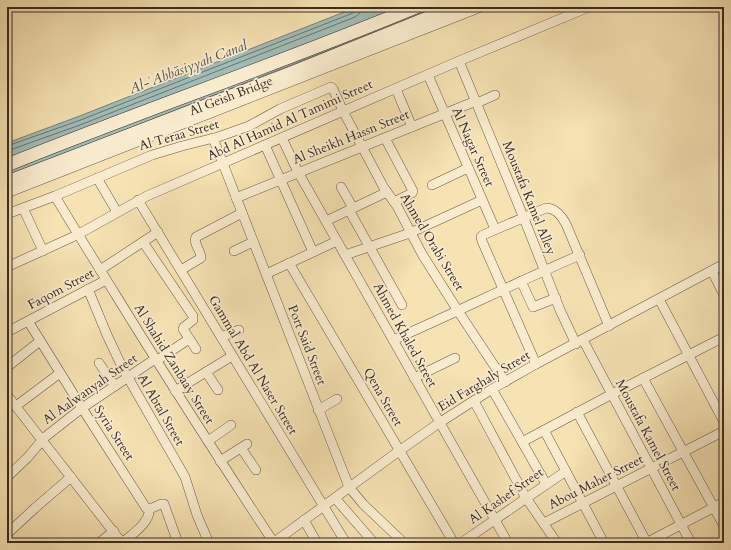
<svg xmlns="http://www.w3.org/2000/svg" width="731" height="550" viewBox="0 0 731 550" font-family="Cardo,serif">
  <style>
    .water { fill: #a0bcb7; stroke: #76827d }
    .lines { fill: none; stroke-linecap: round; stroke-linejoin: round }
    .shore { stroke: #6c746e; stroke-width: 1 }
    .minor-casing { stroke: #685948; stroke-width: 10 }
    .secondary-casing { stroke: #382b25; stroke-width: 14 }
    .minor { stroke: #f9ecce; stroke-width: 9 }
    .secondary { stroke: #f9ecce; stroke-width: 13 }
    .labels { text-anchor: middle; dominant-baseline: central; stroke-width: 3.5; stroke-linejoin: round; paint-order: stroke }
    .street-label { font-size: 13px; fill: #382b25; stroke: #f9ecce }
    .water-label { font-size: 14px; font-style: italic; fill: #524f4a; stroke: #f9ecce }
  </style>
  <rect width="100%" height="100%" fill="#f6e2b3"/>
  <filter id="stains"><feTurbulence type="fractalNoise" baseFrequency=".005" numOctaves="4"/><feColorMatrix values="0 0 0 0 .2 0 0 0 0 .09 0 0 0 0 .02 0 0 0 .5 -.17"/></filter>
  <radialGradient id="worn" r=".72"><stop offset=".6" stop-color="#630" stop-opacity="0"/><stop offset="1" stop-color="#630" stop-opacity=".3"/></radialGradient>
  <path class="water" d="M357,7h82l-432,169v-33l70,-26z"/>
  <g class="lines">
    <g class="shore">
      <path d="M7,146l71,-25 275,-108 3,-3v-3"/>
      <path d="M7,151l73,-26 275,-108 5,-4 1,-6"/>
    </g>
    <g class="minor-casing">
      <g id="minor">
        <path d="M459,61l64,155 37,94 16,34"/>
        <path d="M428,75l67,154"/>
        <path d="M396,89l16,38"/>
        <path d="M477,103l18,-8"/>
        <path d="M213,138l136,349 14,17 41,39"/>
        <path d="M282,138l16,34 210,371"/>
        <path d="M385,138l28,53 -1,2 -18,9"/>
        <path d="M265,145l48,107"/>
        <path d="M97,178l20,34"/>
        <path d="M432,185l36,-17"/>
        <path d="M341,187l12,21"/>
        <path d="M7,193l474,-186"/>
        <path d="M55,196c20,34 41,67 62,101 51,83 104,165 157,246"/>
        <path d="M236,198l240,-97"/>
        <path d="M138,200l208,343"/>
        <path d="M23,208l20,43"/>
        <path d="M349,210l53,95"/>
        <path d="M7,214l48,-18 97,-41 30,-9 36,-9 31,-11 31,-17 51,-22 2,2 10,22 41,77 13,18 25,48 36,57 47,71"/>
        <path d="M326,221l61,-29"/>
        <path d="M143,242l50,74v4l-9,7 -1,2 13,20"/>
        <path d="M234,251l19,-9"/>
        <path d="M345,255l65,-22 72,-33"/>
        <path d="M289,263l165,280"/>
        <path d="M7,267l70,-32 70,-39 312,-135 130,-54"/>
        <path d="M100,270l58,-38"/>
        <path d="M181,270l20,-12c0,-8 -8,-14 -5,-21l46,-24"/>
        <path d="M712,271l12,24"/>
        <path d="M266,274l71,-33"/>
        <path d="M521,281l12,26 23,-9"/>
        <path d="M88,289l19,46 16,34 62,108 12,38 12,28"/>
        <path d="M659,299l65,123"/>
        <path d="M28,321l54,87 64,100 4,1 11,-5h3l14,39"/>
        <path d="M7,332l99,-52"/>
        <path d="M221,337l18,-7"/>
        <path d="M393,340c62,-27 124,-58 187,-85"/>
        <path d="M583,340l108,203"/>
        <path d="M156,361l33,-22"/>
        <path d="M99,363l16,23"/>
        <path d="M536,364l-54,-123 -1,-4 2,-2 63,-27c9,0 16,8 20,16l43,102"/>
        <path d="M7,367l33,-26"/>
        <path d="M206,372l12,18"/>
        <path d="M414,378l41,-20"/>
        <path d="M643,378l81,148"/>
        <path d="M492,389l54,95"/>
        <path d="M175,391l57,-35"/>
        <path d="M7,395l115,148"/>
        <path d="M474,401l52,97 31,45"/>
        <path d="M16,406l44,-33"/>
        <path d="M318,410l19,-11"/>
        <path d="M577,412l70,131"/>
        <path d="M544,430l60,113"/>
        <path d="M208,441l23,-16"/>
        <path d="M522,442l90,-48 112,-57"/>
        <path d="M241,448l15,22"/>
        <path d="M220,461l27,-17"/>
        <path d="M7,477l20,-19 18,-21 37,-29 73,-49"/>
        <path d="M335,498l39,45"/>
        <path d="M304,520l13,23"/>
        <path d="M544,523l180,-92"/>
        <path d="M7,534l28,-26 36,-31"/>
        <path d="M99,543l15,-12"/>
        <path d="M122,543c9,-8 29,-21 27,-34"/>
        <path d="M273,543l126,-92 40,-28 53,-34 44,-25 188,-100"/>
        <path d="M461,543l105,-72"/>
        <path d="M646,543l78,-41"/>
      </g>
    </g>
    <g class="secondary-casing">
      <g id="secondary">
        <path d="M7,165c136,-55 274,-102 409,-158"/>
        <path d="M7,182l284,-109 164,-66"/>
      </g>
    </g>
    <use href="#minor" class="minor"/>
    <use href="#secondary" class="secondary"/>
  </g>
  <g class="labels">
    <g class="street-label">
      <text transform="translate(231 96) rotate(-21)">Al Geish Bridge</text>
      <text transform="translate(290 120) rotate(-24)">Abd Al Hamid Al Tamimi Street</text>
      <text transform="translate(179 135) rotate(-16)">Al Teraa Street</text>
      <text transform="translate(351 137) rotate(-22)">Al Sheikh Hassn Street</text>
      <text transform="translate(473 147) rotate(66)">Al Nagar Street</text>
      <text transform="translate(529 198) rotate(68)">Moustafa Kamel Alley</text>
      <text transform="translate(432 242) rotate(59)">Ahmed Orabi Street</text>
      <text transform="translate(61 289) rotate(-28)">Faqom Street</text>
      <text transform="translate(405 335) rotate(61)">Ahmed Khaled Street</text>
      <text transform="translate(307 345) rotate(69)">Port Said Street</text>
      <text transform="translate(174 364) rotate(58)">Al Shahid Zanbaay Street</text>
      <text transform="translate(253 365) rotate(59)">Gammal Abd Al Naser Street</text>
      <text transform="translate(484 381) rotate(-31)">Eid Farghaly Street</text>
      <text transform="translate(90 389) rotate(-35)">Al Aalwanyah Street</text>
      <text transform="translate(383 397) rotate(60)">Qena Street</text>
      <text transform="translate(161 410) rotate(60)">Al Abtal Street</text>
      <text transform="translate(114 433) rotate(57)">Syria Street</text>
      <text transform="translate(648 435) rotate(62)">Moustafa Kamel Street</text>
      <text transform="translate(596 482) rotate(-27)">Abou Maher Street</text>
      <text transform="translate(506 496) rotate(-35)">Al Kashef Street</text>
    </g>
    <g class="water-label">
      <text transform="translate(188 67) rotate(-21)">Al-ʿAbbāsiyyah Canal</text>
    </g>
  </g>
  <rect width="731" height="550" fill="none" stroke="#f6e2b3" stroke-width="24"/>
  <rect x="8" y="8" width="715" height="534" fill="none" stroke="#382b25" stroke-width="2"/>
  <rect x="12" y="12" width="707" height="526" fill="none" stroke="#382b25"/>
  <rect width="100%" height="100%" filter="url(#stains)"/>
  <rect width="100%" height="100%" fill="url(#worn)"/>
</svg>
